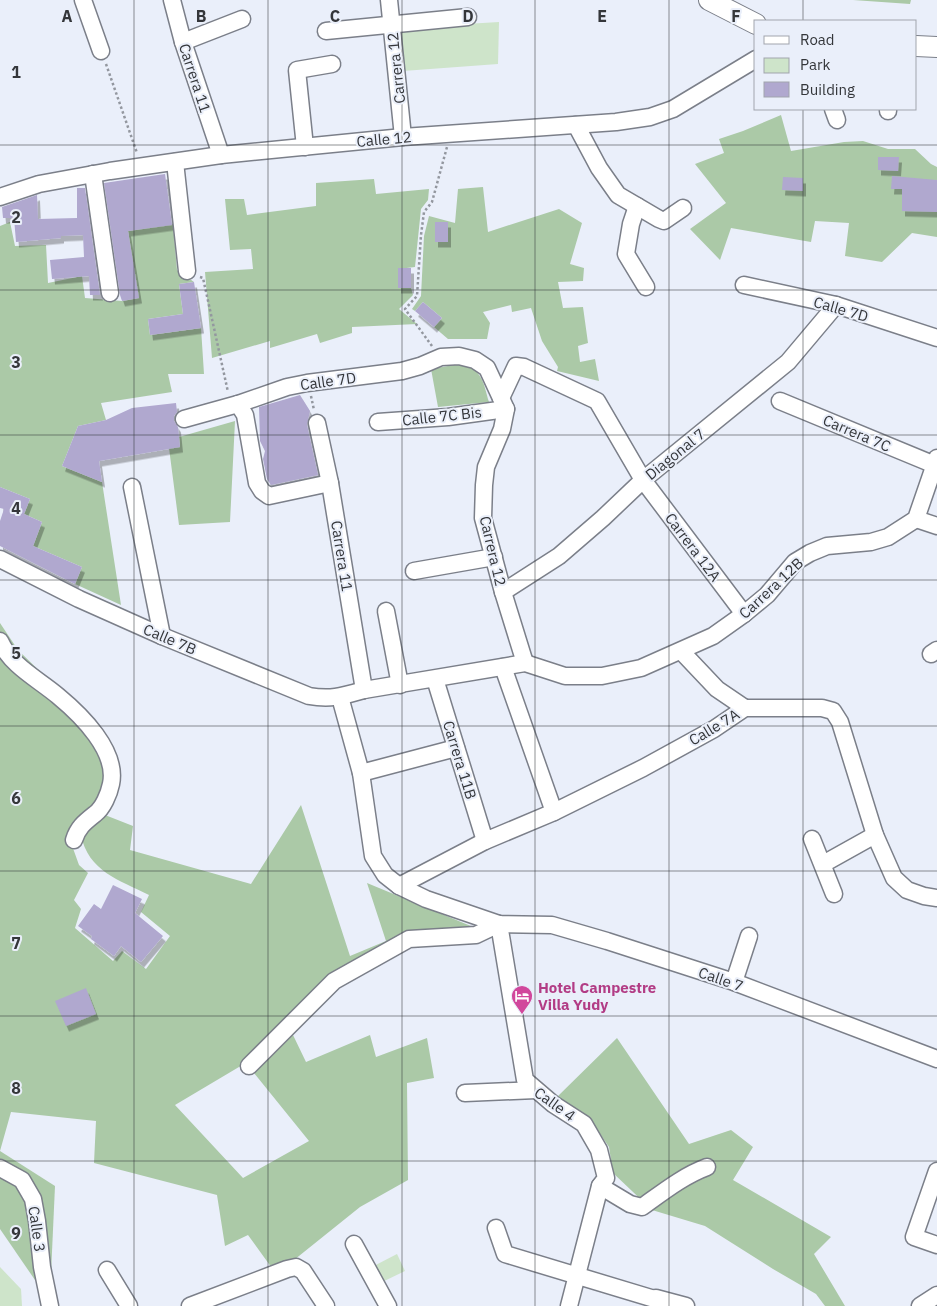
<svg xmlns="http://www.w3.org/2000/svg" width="937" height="1306" viewBox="0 0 937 1306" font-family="'IBM Plex Sans',sans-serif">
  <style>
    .green { fill: #cee4ca }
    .forest { fill: #abc9a7 }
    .building { fill: #b0a8cf; filter: url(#shadow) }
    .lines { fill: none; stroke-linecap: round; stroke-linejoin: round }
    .minor-casing { stroke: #7b7f89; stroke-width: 19 }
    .major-casing { stroke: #7b7f89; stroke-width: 22 }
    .path { stroke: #93979f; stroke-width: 2.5; stroke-dasharray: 2.5 2.5; stroke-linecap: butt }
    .minor { stroke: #fff; stroke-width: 16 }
    .major { stroke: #fff; stroke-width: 20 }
    .grid { fill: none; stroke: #34363a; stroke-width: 1; stroke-opacity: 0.55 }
    .labels { text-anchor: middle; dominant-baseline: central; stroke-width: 4; stroke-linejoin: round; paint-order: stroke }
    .street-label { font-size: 15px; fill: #34363a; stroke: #eaeffa }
    .hotel-label { font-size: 15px; font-weight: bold; fill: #b23c85; stroke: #eaeffa; text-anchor: start }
    .grid-label { font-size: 16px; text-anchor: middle; font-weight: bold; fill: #34363a; stroke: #eaeffa; stroke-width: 4; stroke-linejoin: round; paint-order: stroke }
  </style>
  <defs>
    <filter id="shadow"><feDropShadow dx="3" dy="5.5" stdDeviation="0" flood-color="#0004"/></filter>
  </defs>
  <rect width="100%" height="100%" fill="#eaeffa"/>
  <g class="green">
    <path d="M499,22l-1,42 -95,7 -4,-43z"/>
    <path d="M397,1254l8,17 -29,14 -8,-16z"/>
    <path d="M0,1267l21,22 1,17h-22z"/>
  </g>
  <g class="forest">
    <path d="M853,0h58l-1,4z"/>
    <path d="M781,115l10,36 53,-9 19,-1 25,8h27l16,15 6,3v70l-25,-4 -30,29 -37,-6 4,-33 -34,-2 -4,21 -80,-14 -11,32 -30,-31 36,-26 -31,-39 29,-11 -5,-14 24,-8z"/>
    <path d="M374,179l2,15 53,-5 -1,11 -7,9 -6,58 -17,2v19h13l2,7 -14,14 18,15 -65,3v6l-32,10 -3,-9 -47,14v-7l-58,17 -7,-86 48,-3 -2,-20 -21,1 -5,-51h19l3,16 69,-9v-23z"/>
    <path d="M483,187l5,45 71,-23 23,14 -12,41 14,4 -1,13 -25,1 5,26 20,-1 5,36 -10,3 2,16 15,-3 4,22 -42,-10 1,-4 -16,-26 -11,-33 -19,4 -1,-7 -28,7 7,11 -3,16h-39l-14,-12 8,-9 -19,-16 -8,9 -3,-2 9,-13 3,-60 5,-20 26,7 3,-34z"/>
    <path d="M10,222l5,24 31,-1 2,38 34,-7 3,22 37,3 16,-3 -10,-67 45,-7 4,46 17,12 -15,2 4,30 -35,5 2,16 51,-7 3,46h-36l4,18 -71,11 5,17 -28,6 -16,40 40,16 19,123 -46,-21 7,-17 -49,-21 9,-24 -18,-8 6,-15 -30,-12v-261z"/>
    <path d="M465,363c19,12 18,19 24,39l-51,5 -7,-38z"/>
    <path d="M235,421l-5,101 -51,3 -10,-77 11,-1 -1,-10z"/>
    <path d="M0,623l18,27 38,37 54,81 -11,35 -29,37 9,25 9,8 -14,27 7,9 -6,19 38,33 9,-10 24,18 24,-33 -29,-24 8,-17c-30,-15 -61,-24 -68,-60l13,-13 11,-7 28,11 -3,24 121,34 50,-79 49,151 36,-15 -19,-58 111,46 -71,4 -75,46 -88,85 -69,41 68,73 66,-37 -55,-68 39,-38 13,27 64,-27 6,22 51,-19 7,40 -27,5 1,97 -48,27 -71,57 -15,7 -26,-36 -23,11 -8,-51 -123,-32 2,-42 -85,-9 -11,39z"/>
    <path d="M617,1038l72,106 42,-14 22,17 -20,33 98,57 -17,17 31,52h-20l-9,-12 -43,-25 -68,-43 -53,-16 -39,-37 -4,-26 -19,-28 -33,-22z"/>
    <path d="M0,1151l55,35 -4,88 -16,6 -35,-51z"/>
  </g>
  <g class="building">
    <path d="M878,157h21l-1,14 -20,-1z"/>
    <path d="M165,174l7,51 -44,6 11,67 -17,3 -2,-6 -16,-112z"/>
    <path d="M892,176l45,4v32l-35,-1v-22h-11z"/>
    <path d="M783,177l20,1v13l-21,-1z"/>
    <path d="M77,188h8l15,107h-10l-1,-19 -37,3 -2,-19 34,-3 -1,-22 -22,1v2l-45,4 -2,-24h-11l-1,-11 35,-12 1,24 39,-1z"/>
    <rect x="435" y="222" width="13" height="20"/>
    <rect x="398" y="268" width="13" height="20"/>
    <path d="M194,282l7,46 -51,7 -2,-16 35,-5 -4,-30z"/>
    <path d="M423,302l19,16 -8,9 -19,-16z"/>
    <path d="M300,395l10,16 -3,14 11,50 -47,10 -4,-6 -4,-20 2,-8 -5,-10 -1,-34z"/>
    <path d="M176,403l1,9 -3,4v5l4,6 2,20 -81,14 3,21 -40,-16 16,-40 28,-6 26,-12z"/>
    <path d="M0,487l30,12 -6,15 18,8 -9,24 49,21 -7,17 -75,-38v-25l4,-12 -4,-1z"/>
    <path d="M113,885l29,14 -7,14 28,23 -22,26 -20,-16 -7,10 -23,-17 1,-3 -14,-10 16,-22 7,5z"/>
    <path d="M86,988l10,26 -30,12 -11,-25z"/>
  </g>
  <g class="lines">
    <g class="minor-casing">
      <g id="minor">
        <path d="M83,0l18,51"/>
        <path d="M172,0l11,42 38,113"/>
        <path d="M389,0l14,137"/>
        <path d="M326,31l142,-14"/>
        <path d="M183,42l59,-23"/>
        <path d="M833,109l4,11"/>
        <path d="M888,111v-2"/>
        <path d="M576,125l23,43 19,27 41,24 5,2 19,-13"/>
        <path d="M305,147l-8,-77 35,-6"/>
        <path d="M175,162l12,109"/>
        <path d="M93,174l17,119"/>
        <path d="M0,197l39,-13 71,-13 111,-16 182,-18 213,-15 34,-5 23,-8 83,-50"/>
        <path d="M637,206l-6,18 -5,30 20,33"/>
        <path d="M744,285l92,20 101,33"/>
        <path d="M501,398l15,-32 8,1 73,34 46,79 101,134"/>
        <path d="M780,401l155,64"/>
        <path d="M238,404l7,11 12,68 5,8 7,5 61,-13"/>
        <path d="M184,419l54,-15 49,-17 20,-4 95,-12 18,-5 21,-9 18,-1 16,4 12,8 19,41 -4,20 -16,38 -2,18 -1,33 20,74 22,71"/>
        <path d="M378,422l70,-5 58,-8"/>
        <path d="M317,423l13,60 34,207"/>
        <path d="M132,487l30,149"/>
        <path d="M916,519l21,7"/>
        <path d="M0,559l79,40 83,37 147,60c22,4 34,0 55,-6l161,-27 40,13h37l39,-8 72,-32 31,-22 23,-19 28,-33 15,-9 17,-7 44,-4 17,-5 28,-18 21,-61"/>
        <path d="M414,571l80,-14"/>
        <path d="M503,592l56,-36 44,-38 40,-38 145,-118 48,-57"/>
        <path d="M386,611l14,74"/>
        <path d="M0,641c11,25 38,38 58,55 23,19 60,55 53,88 -2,10 -8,24 -16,30 -10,8 -17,13 -21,26"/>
        <path d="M681,651l36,38 28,19"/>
        <path d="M931,654l6,-4"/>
        <path d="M503,667l51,145"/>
        <path d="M435,679l50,162"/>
        <path d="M340,697l21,76 12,83 12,19 14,11 27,13 73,25 53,1 55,16 127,41 203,77"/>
        <path d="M361,773l95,-25"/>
        <path d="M812,839l22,55"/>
        <path d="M823,864l52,-29"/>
        <path d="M399,886l86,-45 69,-29 89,-44 71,-39 31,-21h77l11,3 7,11 35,113 19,43 13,12 17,6 13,2"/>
        <path d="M499,924l26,156 28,24 31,20 15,26 7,28 -6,8 -31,120"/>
        <path d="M734,982l15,-46"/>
        <path d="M249,1066l85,-85 75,-42 67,-4 23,-11"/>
        <path d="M465,1093l71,-3"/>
        <path d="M0,1168l22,12 11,19 4,22 5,46 8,39"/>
        <path d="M937,1171l-23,66 23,8"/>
        <path d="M600,1186l30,18 12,3c21,-15 41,-31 65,-40"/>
        <path d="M496,1228l9,26 156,47 4,5"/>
        <path d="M354,1244l34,62"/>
        <path d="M107,1270l22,36"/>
        <path d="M656,1298l30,8"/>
        <path d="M190,1306l97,-37 9,-2 7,4 23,35"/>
        <path d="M920,1306l17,-11"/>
      </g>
    </g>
    <g class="major-casing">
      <g id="major">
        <path d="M709,0l47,24"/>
        <path d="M916,46l21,1"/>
      </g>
    </g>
    <g class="path">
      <path d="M106,64l31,89"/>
      <path d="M200,277l3,1 25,114"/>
      <path d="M432,346l-27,-37 12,-13 4,-61 3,-23 8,-10 15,-55"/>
      <path d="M311,396l3,14"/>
    </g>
    <use href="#minor" class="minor"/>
    <use href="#major" class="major"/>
  </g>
  <path class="grid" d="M134,0v1306M268,0v1306M402,0v1306M535,0v1306M669,0v1306M803,0v21M803,109v1197M0,145h937M0,290h937M0,435h937M0,580h937M0,726h937M0,871h937M0,1016h937M0,1161h937"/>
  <defs>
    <g id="hotel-pin" transform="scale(1.125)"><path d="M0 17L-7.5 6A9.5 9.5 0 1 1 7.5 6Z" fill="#d1479c" stroke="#eaeffa"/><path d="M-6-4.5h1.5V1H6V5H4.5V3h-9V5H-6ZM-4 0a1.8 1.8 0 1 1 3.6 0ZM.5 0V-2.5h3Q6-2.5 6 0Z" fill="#fff"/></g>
  </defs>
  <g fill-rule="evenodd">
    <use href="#hotel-pin" x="522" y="996"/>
  </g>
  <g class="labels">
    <g class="street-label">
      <text transform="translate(396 68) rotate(-96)">Carrera 12</text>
      <text transform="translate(195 78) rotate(72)">Carrera 11</text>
      <text transform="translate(384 139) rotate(-5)">Calle 12</text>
      <text transform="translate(841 309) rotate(16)">Calle 7D</text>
      <text transform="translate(328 381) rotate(-8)">Calle 7D</text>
      <text transform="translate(442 416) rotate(-6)">Calle 7C Bis</text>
      <text transform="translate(857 433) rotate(23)">Carrera 7C</text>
      <text transform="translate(675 454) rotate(-39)">Diagonal 7</text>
      <text transform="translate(693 547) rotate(53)">Carrera 12A</text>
      <text transform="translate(493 551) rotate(77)">Carrera 12</text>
      <text transform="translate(342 556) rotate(81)">Carrera 11</text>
      <text transform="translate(771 588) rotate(-43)">Carrera 12B</text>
      <text transform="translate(170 639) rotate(23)">Calle 7B</text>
      <text transform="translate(714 727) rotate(-31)">Calle 7A</text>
      <text transform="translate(460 760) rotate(73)">Carrera 11B</text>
      <text transform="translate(721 979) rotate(19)">Calle 7</text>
      <text transform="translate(555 1104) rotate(36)">Calle 4</text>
      <text transform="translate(37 1229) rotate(82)">Calle 3</text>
    </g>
    <g class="hotel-label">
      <text x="538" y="987">Hotel Campestre<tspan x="538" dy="17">Villa Yudy</tspan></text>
    </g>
  </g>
  <g class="grid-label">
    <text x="67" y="22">A</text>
    <text x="201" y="22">B</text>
    <text x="335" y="22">C</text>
    <text x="468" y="22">D</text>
    <text x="602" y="22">E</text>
    <text x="736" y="22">F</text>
    <text x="16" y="78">1</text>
    <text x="16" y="223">2</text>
    <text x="16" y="368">3</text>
    <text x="16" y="514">4</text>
    <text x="16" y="659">5</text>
    <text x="16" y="804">6</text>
    <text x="16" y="949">7</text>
    <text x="16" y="1094">8</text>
    <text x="16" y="1239">9</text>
  </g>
  <rect x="754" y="20" width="162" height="90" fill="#eaeffa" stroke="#a1a5ad"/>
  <rect x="764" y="36" width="25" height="8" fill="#ffffff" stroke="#a1a5ad"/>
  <text x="800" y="45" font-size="15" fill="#34363a">Road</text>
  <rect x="764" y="58" width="25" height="15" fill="#cee4ca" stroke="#a1a5ad"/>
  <text x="800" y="70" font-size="15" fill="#34363a">Park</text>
  <rect x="764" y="82" width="25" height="15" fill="#b0a8cf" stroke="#a1a5ad"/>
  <text x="800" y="95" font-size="15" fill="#34363a">Building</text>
</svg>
